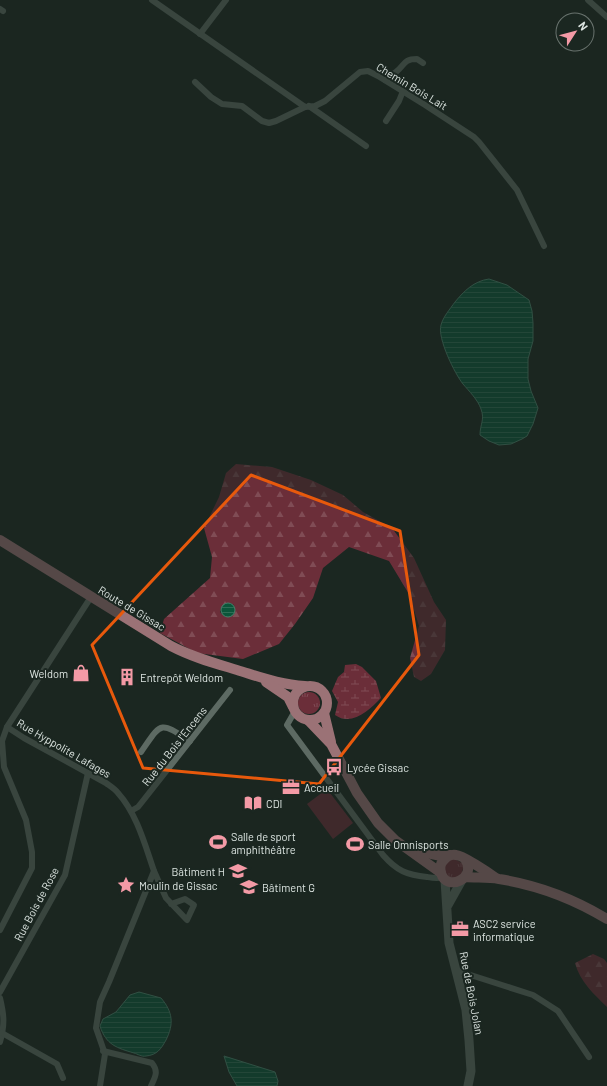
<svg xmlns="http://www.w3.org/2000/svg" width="607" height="1086" viewBox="0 0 607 1086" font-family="Barlow,sans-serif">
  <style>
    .grass { fill: url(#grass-tufts) }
    .forest { fill: url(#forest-firs); fill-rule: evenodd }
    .wetland { fill: url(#wetland-marsh) }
    .green { fill: #6b2e39 }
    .water { fill: url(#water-rules); stroke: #4a816c }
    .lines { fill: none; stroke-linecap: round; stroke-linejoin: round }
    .street { stroke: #5d6a63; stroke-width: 6 }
    .secondary { stroke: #5d6a63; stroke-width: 9 }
    .primary { stroke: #9b7276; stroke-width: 10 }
    .marked { fill: none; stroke: #e8590c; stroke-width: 3; stroke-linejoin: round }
    .labels { text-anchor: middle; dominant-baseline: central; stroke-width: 4; stroke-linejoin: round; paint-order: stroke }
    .street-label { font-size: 11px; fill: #dde5e1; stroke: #1b2721 }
    .poi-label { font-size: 11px; fill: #dde5e1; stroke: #1b2721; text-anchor: start }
  </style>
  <defs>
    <pattern id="grass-tufts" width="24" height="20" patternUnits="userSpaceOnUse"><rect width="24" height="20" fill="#6b2e39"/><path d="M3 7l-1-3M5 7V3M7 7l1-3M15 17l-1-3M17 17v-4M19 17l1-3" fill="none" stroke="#804c55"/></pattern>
    <pattern id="forest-firs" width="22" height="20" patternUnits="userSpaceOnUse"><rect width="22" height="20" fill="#6b2e39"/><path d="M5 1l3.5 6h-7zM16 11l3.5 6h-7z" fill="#804c55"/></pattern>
    <pattern id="wetland-marsh" width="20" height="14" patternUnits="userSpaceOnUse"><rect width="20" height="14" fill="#6b2e39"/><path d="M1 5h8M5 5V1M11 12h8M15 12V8" fill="none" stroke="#804c55"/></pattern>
    <pattern id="water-rules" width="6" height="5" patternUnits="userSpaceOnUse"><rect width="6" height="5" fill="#0b563a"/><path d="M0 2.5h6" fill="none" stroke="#2e6e56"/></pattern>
  </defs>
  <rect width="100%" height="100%" fill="#1b2721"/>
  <g class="grass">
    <circle cx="309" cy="703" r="11"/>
    <path d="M451,857l13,7 -3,14h-15l-3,-14z"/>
  </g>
  <g class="forest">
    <path d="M236,464l36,3 39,13 32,15 20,17 29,16 22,30 20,44 12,18 -1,30 -14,24 -10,7 -7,-4 -4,-19 9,-32 -10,-32 -20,-33 -40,-14 -26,21 -10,30 -18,26 -16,20 -36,15 -46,-6 -37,-20 4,-14 46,-41 2,-21 -8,-29 15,-31 7,-24zM227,603h3l4,2c1,5 -1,9 -5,12l-5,-1 -4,-4 1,-4z"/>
    <path d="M593,954l11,5 3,4v44c-13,-13 -27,-25 -32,-44z"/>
  </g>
  <path class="wetland" d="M356,664l6,3 14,14 5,17c-12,12 -29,29 -46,17l3,-13 -6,-11 6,-14 6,-5 1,-7z"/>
  <path class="green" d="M327,789l26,34 -20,16 -26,-35z"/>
  <g class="water">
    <path d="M489,279l18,6 22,15 3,11 1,12v18l-5,18v20l3,12 7,17 -5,16 -6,12 -5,3 -11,5 -12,1 -10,-4 -9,-6c0,-11 5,-15 1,-26 -3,-9 -12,-18 -18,-25 -8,-10 -26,-46 -22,-59 2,-8 9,-16 14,-23 9,-11 19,-21 34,-23z"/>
    <circle cx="228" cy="610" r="7"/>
    <path d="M139,992l22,6c12,14 13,26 5,42 -5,9 -9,15 -20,16 -5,1 -8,-2 -12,-3 -17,-5 -28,-8 -34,-27l3,-7 13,-7 14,-17z"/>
    <path d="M224,1056l51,16 3,9 -1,5h-40l-8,-14z"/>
  </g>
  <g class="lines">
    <g class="street">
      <path d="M152,0l153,107 10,-1 10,-5 35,-29 8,-1 10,5 47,29 49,32 5,5 38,48 27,56"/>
      <path d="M588,0l19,17"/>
      <path d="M0,9l3,2"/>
      <path d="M200,34l26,-34"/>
      <path d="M385,80c3,-3 7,-5 11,-8 9,-7 7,-13 21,-13l6,4"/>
      <path d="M195,82l16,15 11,7 20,2 20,15 7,2 7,-2 29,-14"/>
      <path d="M309,106l57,40"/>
      <path d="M386,121l13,-20 4,-10"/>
      <path d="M91,597l-84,130 17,11 82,45c4,3 9,6 12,10 19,21 27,52 36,78l-45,111 -9,20 -4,26 9,26 -5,32"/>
      <path d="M295,711l-8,14 96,130c14,16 24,20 44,22 6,1 11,2 16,0"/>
      <path d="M141,752c21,-30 18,-31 49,-11"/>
      <path d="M131,811l7,-4 4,-5 88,-112"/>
      <path d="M154,871l12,27 21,22 7,-15 -9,-6 -14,5"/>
      <path d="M0,930l32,-62v-16l-6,-32 -22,-53 -2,-26 5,-14"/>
      <path d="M455,970l78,25 25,16 31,46"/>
      <path d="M0,992l65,-117 23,-102"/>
      <path d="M0,998c4,17 5,26 0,44"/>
      <path d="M2,1033l55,31 6,14"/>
      <path d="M103,1051l49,12c7,9 3,14 -1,23"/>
    </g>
    <g class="secondary">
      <path d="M445,880l4,63 17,67 3,30 2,31 -3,15"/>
      <path d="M448,905l14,-25"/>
    </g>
    <g class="primary">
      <path d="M0,540l171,106c21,11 43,17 66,24 23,7 44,15 68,16"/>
      <path d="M266,682l22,15 5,10"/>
      <circle cx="310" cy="703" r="17"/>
      <path d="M324,713l7,29"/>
      <path d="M308,720l23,24 26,49 21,30 17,17 46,33"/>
      <path d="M413,850l28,6 9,-1"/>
      <path d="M465,859c13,20 -19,33 -24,14 -1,-4 -1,-9 2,-12 3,-4 8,-7 13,-6 6,0 33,18 40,23"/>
      <path d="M465,877c11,1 23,0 34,2 38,6 75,20 108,40"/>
    </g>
  </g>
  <path d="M0 0H607V1086H0ZM251,475l149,56 19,124 -100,129 -176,-16 -51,-123z" fill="#1b2721" fill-opacity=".55" fill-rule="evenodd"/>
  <path class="marked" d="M251,475l149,56 19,124 -100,129 -176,-16 -51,-123z"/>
  <defs>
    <g id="shop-bare" transform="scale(1.38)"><path d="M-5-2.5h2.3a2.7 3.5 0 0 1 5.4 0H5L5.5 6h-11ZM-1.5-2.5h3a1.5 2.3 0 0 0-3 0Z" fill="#f49aa6" stroke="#1b2721" stroke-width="2.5" paint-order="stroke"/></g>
    <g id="building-bare" transform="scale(1.38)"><path d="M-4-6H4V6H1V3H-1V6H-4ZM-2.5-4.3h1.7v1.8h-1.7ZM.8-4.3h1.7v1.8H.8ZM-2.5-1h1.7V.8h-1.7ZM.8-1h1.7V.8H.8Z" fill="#f49aa6" stroke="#1b2721" stroke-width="2.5" paint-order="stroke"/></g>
    <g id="bus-bare" transform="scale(1.38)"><path d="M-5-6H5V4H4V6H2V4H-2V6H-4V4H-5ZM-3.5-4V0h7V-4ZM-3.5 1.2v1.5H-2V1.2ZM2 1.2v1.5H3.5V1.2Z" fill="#f49aa6" stroke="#1b2721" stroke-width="2.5" paint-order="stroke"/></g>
    <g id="office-bare" transform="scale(1.38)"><path d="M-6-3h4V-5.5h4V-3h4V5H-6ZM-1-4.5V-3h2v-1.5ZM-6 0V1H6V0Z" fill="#f49aa6" stroke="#1b2721" stroke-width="2.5" paint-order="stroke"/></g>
    <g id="library-bare" transform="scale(1.38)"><path d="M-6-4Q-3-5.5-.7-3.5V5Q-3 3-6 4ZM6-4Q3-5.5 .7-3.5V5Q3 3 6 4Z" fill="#f49aa6" stroke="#1b2721" stroke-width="2.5" paint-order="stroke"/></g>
    <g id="stadium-bare" transform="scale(1.38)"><path d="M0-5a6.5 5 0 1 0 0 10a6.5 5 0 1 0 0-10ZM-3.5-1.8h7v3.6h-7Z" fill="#f49aa6" stroke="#1b2721" stroke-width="2.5" paint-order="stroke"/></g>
    <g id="school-bare" transform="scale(1.38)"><path d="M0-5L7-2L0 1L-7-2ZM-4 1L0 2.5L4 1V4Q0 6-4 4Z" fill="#f49aa6" stroke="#1b2721" stroke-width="2.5" paint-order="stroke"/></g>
    <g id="sight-bare" transform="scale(1.38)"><path d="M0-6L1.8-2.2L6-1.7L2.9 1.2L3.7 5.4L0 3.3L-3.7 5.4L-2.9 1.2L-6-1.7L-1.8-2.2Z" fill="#f49aa6" stroke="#1b2721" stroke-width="2.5" paint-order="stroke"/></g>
  </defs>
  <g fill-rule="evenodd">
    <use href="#shop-bare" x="81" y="673"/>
    <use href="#building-bare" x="127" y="677"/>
    <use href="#bus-bare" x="334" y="767"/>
    <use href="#office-bare" x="291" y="787"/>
    <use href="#library-bare" x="253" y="803"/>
    <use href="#stadium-bare" x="218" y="842"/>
    <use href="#stadium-bare" x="355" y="844"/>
    <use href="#school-bare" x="238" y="871"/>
    <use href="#sight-bare" x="126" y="885"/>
    <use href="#school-bare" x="249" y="887"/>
    <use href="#office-bare" x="460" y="929"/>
  </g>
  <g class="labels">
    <g class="street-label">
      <text transform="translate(412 86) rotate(31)">Chemin Bois Lait</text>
      <text transform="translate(132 608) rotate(31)">Route de Gissac</text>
      <text transform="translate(174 746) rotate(-52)">Rue du Bois l'Encens</text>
      <text transform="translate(64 748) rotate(30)">Rue Hyppolite Lafages</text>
      <text transform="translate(36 904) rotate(-62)">Rue Bois de Rose</text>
      <text transform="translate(472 993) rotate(79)">Rue de Bois Jolan</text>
    </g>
    <g class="poi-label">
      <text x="68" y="673" text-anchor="end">Weldom</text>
      <text x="140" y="677">Entrepôt Weldom</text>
      <text x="347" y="767">Lycée Gissac</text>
      <text x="304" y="787">Accueil</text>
      <text x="266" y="803">CDI</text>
      <text x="231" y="836">Salle de sport<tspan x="231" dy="13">amphithéâtre</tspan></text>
      <text x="368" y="844">Salle Omnisports</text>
      <text x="225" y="871" text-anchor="end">Bâtiment H</text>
      <text x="139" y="885">Moulin de Gissac</text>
      <text x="262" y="887">Bâtiment G</text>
      <text x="473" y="923">ASC2 service<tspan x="473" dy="13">informatique</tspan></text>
    </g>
  </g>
  <g transform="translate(575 32) rotate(54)"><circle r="19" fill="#1b2721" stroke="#69736e"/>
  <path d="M0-3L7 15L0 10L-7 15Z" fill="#f49aa6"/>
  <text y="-6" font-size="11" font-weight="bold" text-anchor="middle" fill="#dde5e1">N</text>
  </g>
</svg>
